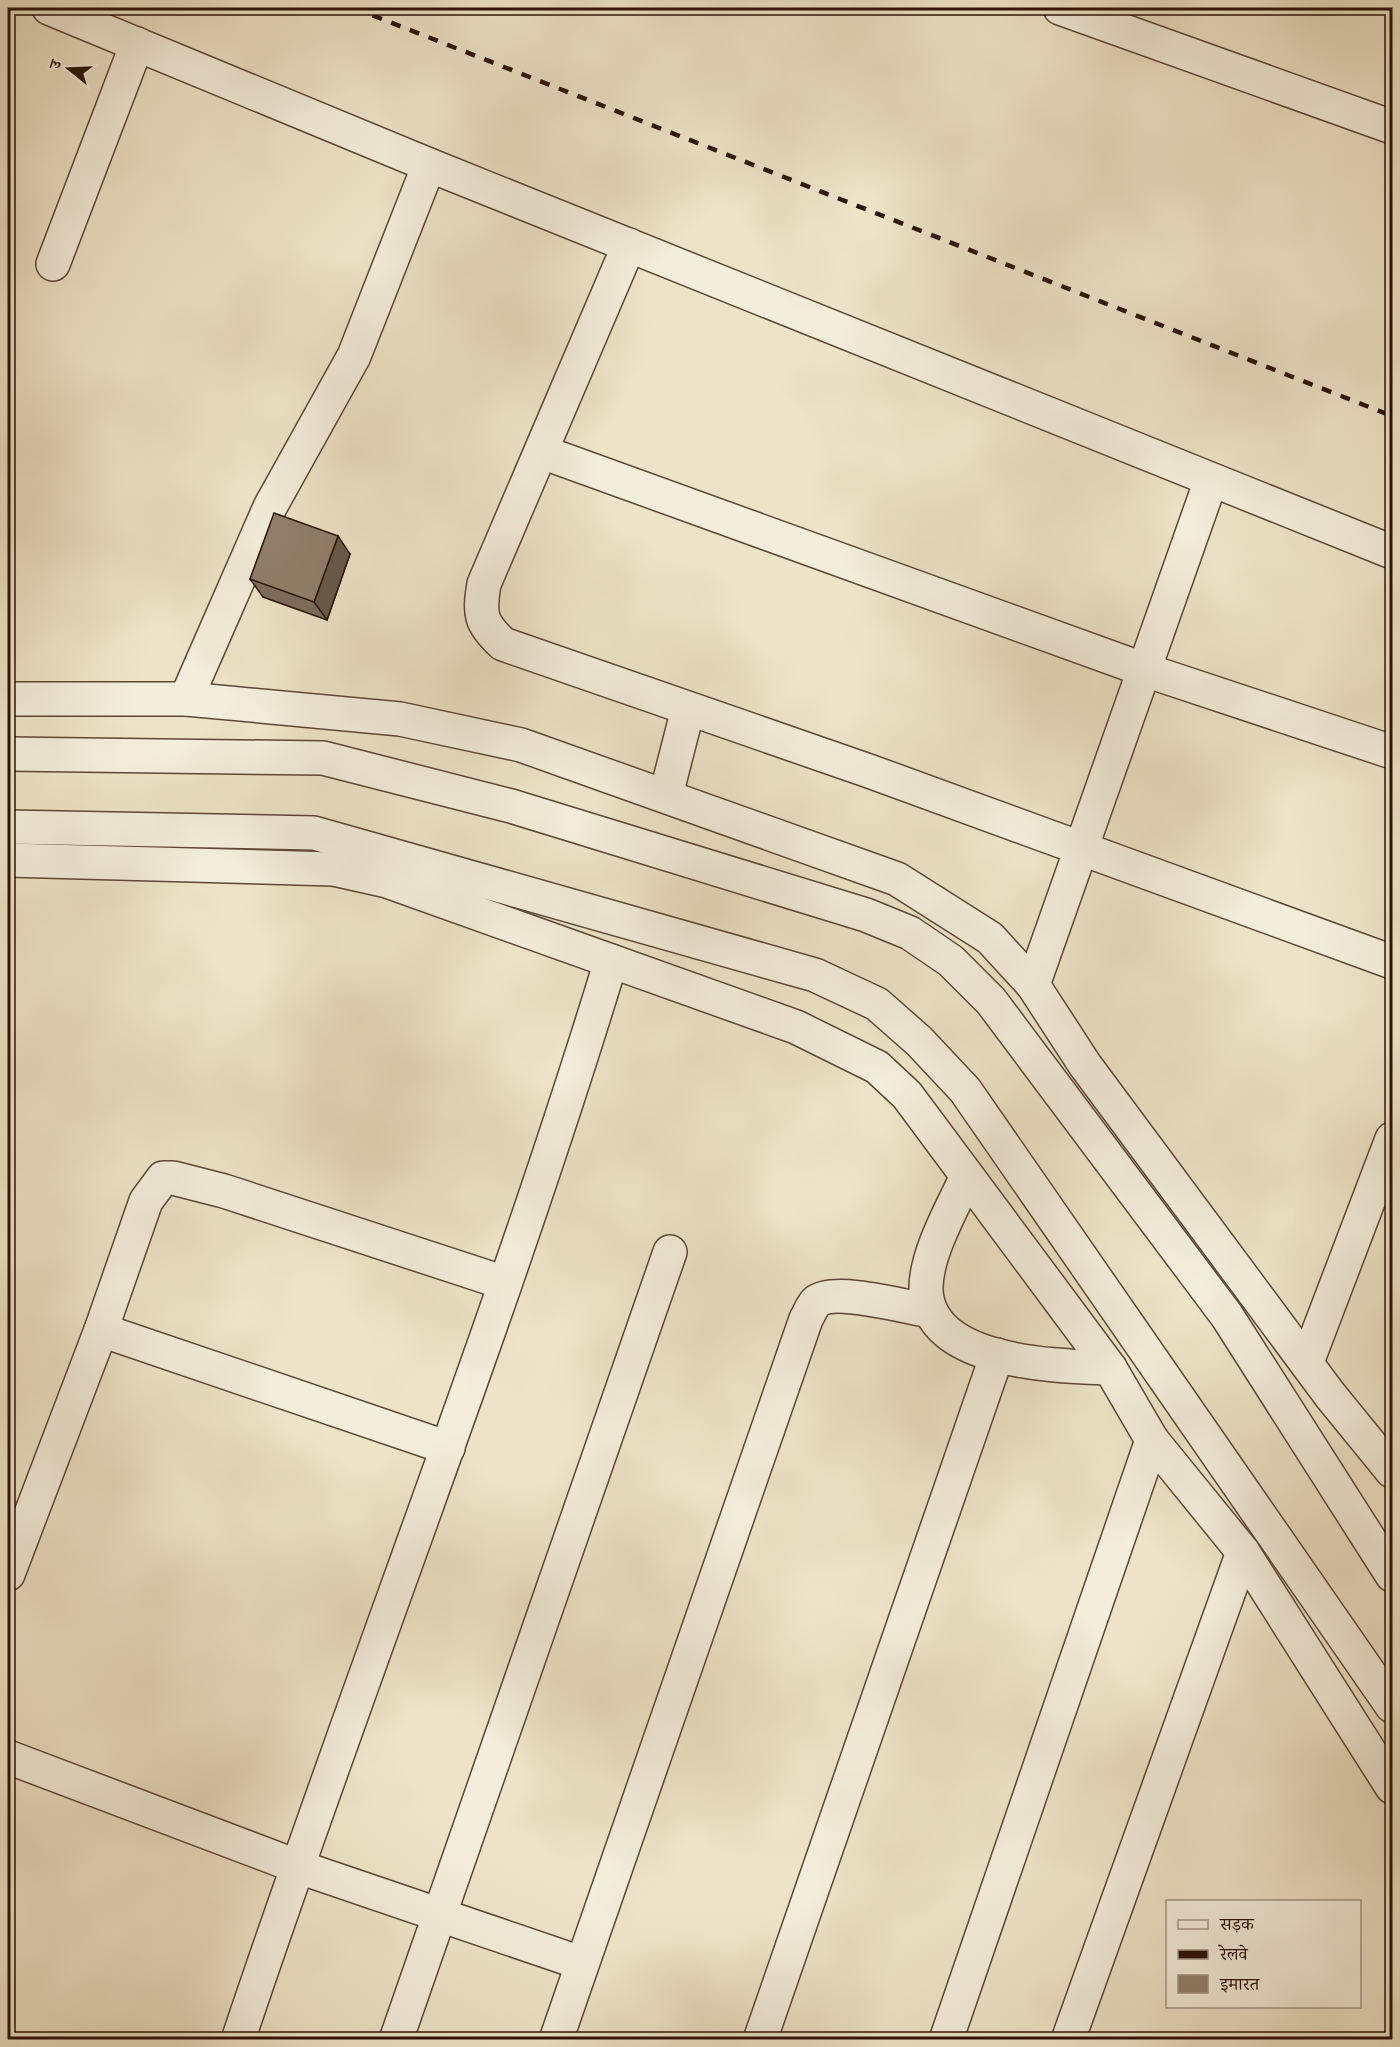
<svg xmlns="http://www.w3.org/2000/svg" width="1400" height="2047" viewBox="0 0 1400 2047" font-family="Cardo,'Noto Serif Devanagari',serif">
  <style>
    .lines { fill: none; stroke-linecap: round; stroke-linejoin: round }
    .minor-casing { stroke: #5c4736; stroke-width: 36 }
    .minor { stroke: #f3eddb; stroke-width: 33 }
    .rail { stroke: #2b1305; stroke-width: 4.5; stroke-dasharray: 10 10; stroke-linecap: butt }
    .wall { fill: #7c6d5b; stroke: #2b1305; stroke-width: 1.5 }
    .shaded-wall { fill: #65594a; stroke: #2b1305; stroke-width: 1.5 }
    .building { fill: #907f6a; stroke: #2b1305; stroke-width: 1.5 }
  </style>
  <rect width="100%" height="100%" fill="#ede3c7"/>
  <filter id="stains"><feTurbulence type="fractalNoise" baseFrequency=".00333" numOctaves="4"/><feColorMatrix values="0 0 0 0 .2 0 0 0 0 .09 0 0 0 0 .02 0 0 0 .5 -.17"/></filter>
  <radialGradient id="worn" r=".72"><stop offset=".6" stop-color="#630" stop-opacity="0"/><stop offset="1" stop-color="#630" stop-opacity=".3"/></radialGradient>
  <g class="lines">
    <g class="minor-casing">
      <g id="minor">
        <path d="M49,8l380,157 963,387"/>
        <path d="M1060,8l332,119"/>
        <path d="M629,245l-145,339c-5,30 -4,39 19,60l366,127 523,191"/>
        <path d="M53,264l84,-220"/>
        <path d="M542,452l603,218 247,82"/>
        <path d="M8,699h178l214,20 121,26 376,134 93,59 43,47 52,80 245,330 62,76"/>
        <path d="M186,699l84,-192 84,-151 75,-191"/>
        <path d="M8,754l315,4 188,48 355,109 44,18 41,28 40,40 236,315 165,259"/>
        <path d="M666,795l22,-86"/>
        <path d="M8,827l306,6 501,142 62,29 42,37 46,49 427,616"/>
        <path d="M8,860l325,9 54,12 409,146 81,40 30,28 203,273 42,72 91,112 149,235"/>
        <path d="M1033,985l178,-505"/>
        <path d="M967,1176c-14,31 -41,77 -41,112 0,76 131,78 184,80"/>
        <path d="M101,1330l347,118"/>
        <path d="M1307,1362l85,-223"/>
        <path d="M8,1574l93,-244 45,-129 17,-23h10l51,13 281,92"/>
        <path d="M8,1757l288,109 285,97"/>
        <path d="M238,2040c121,-362 262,-715 373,-1079"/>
        <path d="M396,2040l274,-788"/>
        <path d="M556,2040l250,-721c3,-5 6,-13 10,-17 18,-15 90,5 114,9"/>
        <path d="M760,2040l237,-685"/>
        <path d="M946,2040l206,-600"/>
        <path d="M1068,2040l175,-488"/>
      </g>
    </g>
    <use href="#minor" class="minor"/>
    <path class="rail" d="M354,8l1038,408"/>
  </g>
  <path class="wall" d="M350,554l-23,66 -64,-23 -13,-18z"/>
  <path class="shaded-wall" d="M338,536l12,18 -23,66 -13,-18z"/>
  <path class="building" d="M274,513l64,23 -24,66 -64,-23z"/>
  <rect width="1400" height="2047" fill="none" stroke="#ede3c7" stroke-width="30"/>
  <rect x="9" y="9" width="1382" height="2029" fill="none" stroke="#2b1305" stroke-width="3"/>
  <rect x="15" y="15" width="1370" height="2017" fill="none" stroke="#2b1305" stroke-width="1.5"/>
  <rect x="1166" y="1900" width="195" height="108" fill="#f3eddb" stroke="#a39685" stroke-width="1.5"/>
  <rect x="1178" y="1920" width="30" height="9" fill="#f3eddb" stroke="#a39685" stroke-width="1.5"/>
  <text x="1220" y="1930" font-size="18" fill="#2b1305">सड़क</text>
  <rect x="1178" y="1950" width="30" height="9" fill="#2b1305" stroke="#a39685" stroke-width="1.5"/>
  <text x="1220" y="1960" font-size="18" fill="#2b1305">रेलवे</text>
  <rect x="1178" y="1975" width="30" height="18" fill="#907f6a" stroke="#a39685" stroke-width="1.5"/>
  <text x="1220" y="1990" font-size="18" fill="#2b1305">इमारत</text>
  <g transform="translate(69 69) rotate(288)" stroke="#f3eddb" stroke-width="4.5" paint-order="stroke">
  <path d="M0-4.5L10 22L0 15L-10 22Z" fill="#2b1305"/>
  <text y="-9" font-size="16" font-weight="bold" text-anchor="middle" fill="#2b1305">उ</text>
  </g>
  <rect width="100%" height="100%" filter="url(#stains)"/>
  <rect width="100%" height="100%" fill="url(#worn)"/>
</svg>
